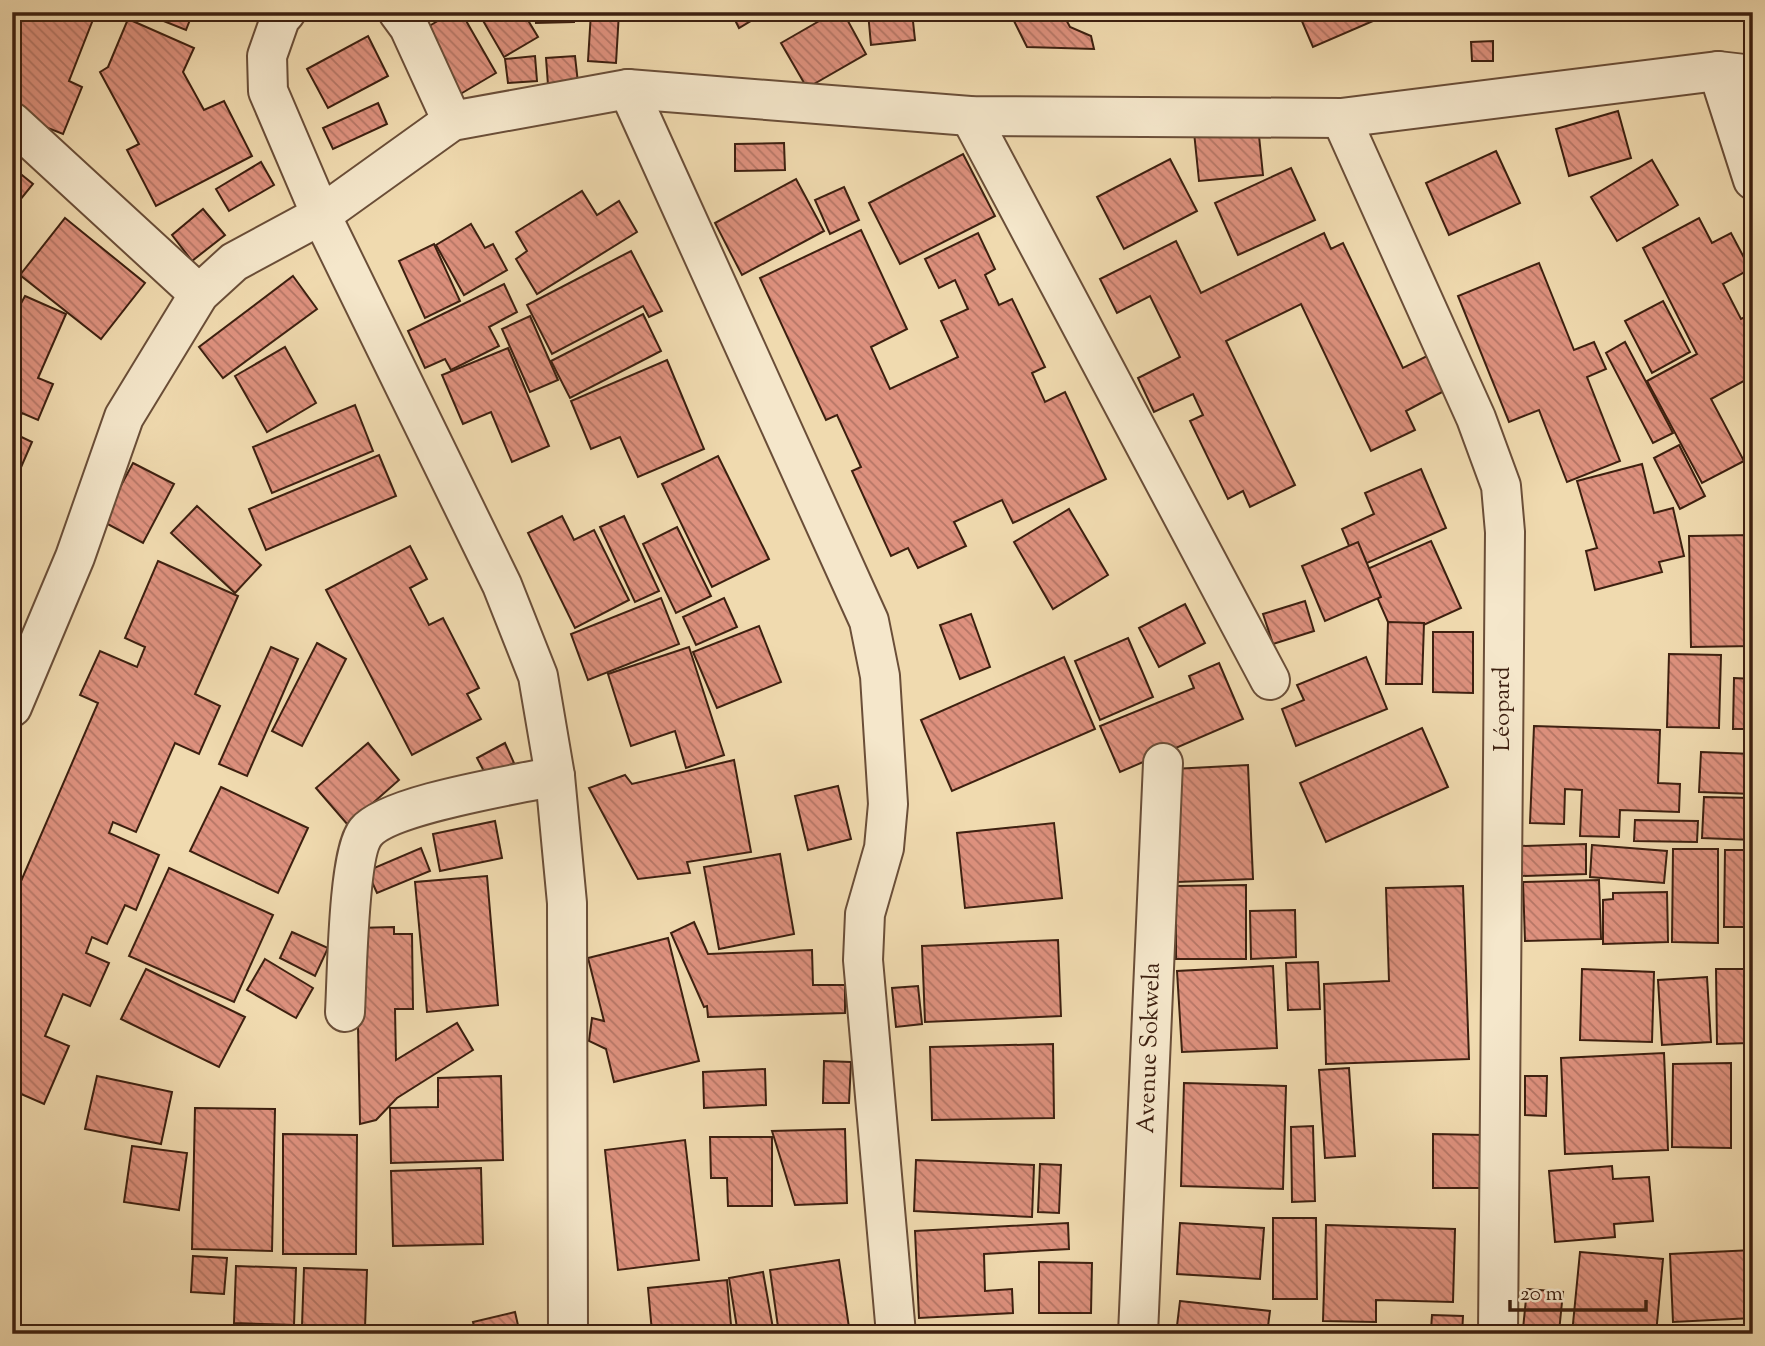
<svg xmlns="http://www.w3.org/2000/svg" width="1765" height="1346" viewBox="0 0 1765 1346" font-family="'Sorts Mill Goudy',serif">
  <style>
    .building { fill: url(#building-back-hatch); stroke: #3d2010; stroke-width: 2 }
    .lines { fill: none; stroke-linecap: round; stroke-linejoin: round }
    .minor-casing { stroke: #6a4e38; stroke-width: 42 }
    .minor { stroke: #f5e7cb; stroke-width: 38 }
    .labels { text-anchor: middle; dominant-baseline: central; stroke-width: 7; stroke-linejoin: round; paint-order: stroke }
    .street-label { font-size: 24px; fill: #3d2010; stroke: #f5e7cb }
  </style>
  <defs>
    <pattern id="building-back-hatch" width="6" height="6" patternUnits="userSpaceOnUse" patternTransform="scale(1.75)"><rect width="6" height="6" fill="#de917e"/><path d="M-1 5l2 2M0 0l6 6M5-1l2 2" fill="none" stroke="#b57666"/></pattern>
  </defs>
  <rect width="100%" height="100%" fill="#f0daaf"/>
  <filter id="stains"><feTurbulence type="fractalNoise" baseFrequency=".00286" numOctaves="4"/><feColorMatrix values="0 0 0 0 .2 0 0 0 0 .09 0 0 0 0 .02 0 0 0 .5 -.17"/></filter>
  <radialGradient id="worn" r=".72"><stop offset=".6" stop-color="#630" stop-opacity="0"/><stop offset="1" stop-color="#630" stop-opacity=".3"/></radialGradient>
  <g class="building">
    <path d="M16,12h67l11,5 -25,64 13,6 -19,47 -48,-19 5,-14 -8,-3v-76z"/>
    <path d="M141,12h52l-7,18z"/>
    <path d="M453,12h8l35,61 -39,23 -38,-64z"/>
    <path d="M478,12h45l15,25 -34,20z"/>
    <path d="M535,12h39v10l-38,1z"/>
    <path d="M591,12h28l-3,51 -28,-2z"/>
    <path d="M731,12h35l-27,16z"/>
    <path d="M835,12h8l23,42 -59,34 -26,-45z"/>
    <path d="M868,12h44l3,28 -44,5z"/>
    <path d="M1016,12h46l8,15 21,9 3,13 -67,-2 -16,-32z"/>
    <path d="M1298,12h79l3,6 -67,29z"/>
    <path d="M128,19l66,29 -11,24 21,38 20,-9 28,55 -96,50 -29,-56 12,-6 -39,-72 8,-5z"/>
    <path d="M368,36l20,40 -60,32 -21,-39z"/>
    <path d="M1493,41v20h-21l-1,-19z"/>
    <path d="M535,56l2,25 -29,2 -3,-24z"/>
    <path d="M575,56l3,27 -30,2 -2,-27z"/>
    <path d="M378,103l9,21 -54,25 -10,-21z"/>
    <path d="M1618,111l13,47 -62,18 -13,-47z"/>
    <path d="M1258,126l5,49 -64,6 -5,-49z"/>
    <path d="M784,143l1,27 -50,1v-27z"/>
    <path d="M1496,151l24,52 -71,32 -23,-52z"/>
    <path d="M963,154l32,62 -95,48 -31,-61z"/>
    <path d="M1170,159l27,52 -73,38 -27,-52z"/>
    <path d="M1652,160l26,45 -61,36 -26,-44z"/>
    <path d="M261,162l13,23 -45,26 -13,-22z"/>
    <path d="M12,167l21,17 -21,26z"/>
    <path d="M1291,168l24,52 -77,35 -23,-52z"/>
    <path d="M796,179l28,52 -82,44 -27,-52z"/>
    <path d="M844,187l15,33 -29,14 -15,-34z"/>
    <path d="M582,191l15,24 22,-14 18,31 -100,62 -21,-35 11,-8 -11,-19z"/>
    <path d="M203,209l22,26 -33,26 -20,-26z"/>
    <path d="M65,218l80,65 -44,56 -81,-64z"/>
    <path d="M1699,218l13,25 19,-10 19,36 -27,15 18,35 12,-6v63l-42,23 33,62 -42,22 -55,-102 50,-27 -54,-106z"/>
    <path d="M471,224l14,24 8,-4 14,26 -43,25 -28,-50z"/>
    <path d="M861,230l46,99 -36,18 19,42 68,-32 -17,-36 27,-12 -13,-29 -16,8 -14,-29 53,-26 17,36 -10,6 14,30 13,-6 33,68 -13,6 13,29 20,-10 41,87 -93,44 -11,-23 -48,22 12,24 -48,22 -10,-20 -17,8 -39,-85 9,-4 -24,-52 -11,5 -66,-142z"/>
    <path d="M1324,233l7,16 12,-6 60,125 26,-13 17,35 -40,21 9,19 -44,21 -70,-147 -75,37 69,144 -45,22 -7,-16 -15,8 -38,-78 13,-6 -10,-21 -39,18 -16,-34 42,-21 -30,-61 -33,17 -17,-34 76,-38 25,52z"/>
    <path d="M434,244l26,57 -35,17 -26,-57z"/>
    <path d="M631,251l31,60 -13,6 -6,-11 -91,48 -25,-49z"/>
    <path d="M1539,263l35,87 20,-8 12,27 -19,8 33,84 -53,21 -28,-72 -30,12 -51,-126z"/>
    <path d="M293,276l24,33 -94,69 -24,-31z"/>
    <path d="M504,284l13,28 -28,15 10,19 -48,24 -6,-11 -20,9 -17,-37z"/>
    <path d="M25,296l41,18 -28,64 15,6 -15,36 -16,-7 -9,20 19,9 -20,46v-181l6,2z"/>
    <path d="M1663,301l27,51 -38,21 -27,-52z"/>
    <path d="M643,314l18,37 -91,47 -19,-37z"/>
    <path d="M530,316l28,64 -28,12 -28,-63z"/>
    <path d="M1625,342l48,91 -20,10 -47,-90z"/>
    <path d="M285,347l31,56 -49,29 -32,-56z"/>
    <path d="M508,348l41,98 -37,16 -21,-50 -28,12 -21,-49z"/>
    <path d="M667,360l37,89 -66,28 -18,-40 -29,12 -20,-48z"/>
    <path d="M355,405l18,46 -101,42 -19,-46z"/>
    <path d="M1679,445l26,51 -25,13 -26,-51z"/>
    <path d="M379,455l17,41 -130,54 -17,-41z"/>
    <path d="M718,456l51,103 -57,28 -50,-103z"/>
    <path d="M133,463l41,21 -31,59 -41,-22z"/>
    <path d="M1642,464l12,49 19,-5 11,48 -25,6 3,10 -67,18 -9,-39 11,-3 -20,-67z"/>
    <path d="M1421,469l25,59 -88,39 -16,-38 32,-15 -9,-21z"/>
    <path d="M197,506l64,59 -26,28 -64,-60z"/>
    <path d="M1069,509l39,66 -55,34 -39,-67z"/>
    <path d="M562,516l12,24 20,-10 35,70 -54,28 -47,-95z"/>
    <path d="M624,516l35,75 -24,11 -35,-75z"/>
    <path d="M677,527l34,69 -35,17 -33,-69z"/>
    <path d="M1753,535v111l-62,1 -2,-111z"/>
    <path d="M1431,541l30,67 -66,30 -30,-68z"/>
    <path d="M1358,542l23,55 -56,24 -23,-55z"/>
    <path d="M410,546l17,33 -17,9 19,37 14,-7 36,70 -12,6 14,25 -69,36 -86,-165z"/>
    <path d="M158,561l80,35 -43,98 25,12 -21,48 -24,-11 -39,89 -23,-10 -4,11 50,22 -23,55 -11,-5 -18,39 -15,-7 -6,16 23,10 -19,43 -27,-12 -18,42 24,10 -25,58 -32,-14v-188l86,-199 -18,-8 20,-44 37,16 8,-20 -20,-9z"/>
    <path d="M661,598l18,46 -91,36 -17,-46z"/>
    <path d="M724,598l13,29 -41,18 -13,-28z"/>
    <path d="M1305,601l9,30 -41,13 -10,-30z"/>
    <path d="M1185,604l20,39 -46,24 -20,-39z"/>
    <path d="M971,614l19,53 -30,12 -20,-54z"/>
    <path d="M1388,622l36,1 -2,61h-36z"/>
    <path d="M759,626l22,56 -64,26 -24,-56z"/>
    <path d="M1433,632h40v61l-40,-1z"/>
    <path d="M1128,638l25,59 -53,23 -25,-59z"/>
    <path d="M317,643l29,16 -44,87 -30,-15z"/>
    <path d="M271,647l27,12 -51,117 -28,-12z"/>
    <path d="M689,647l35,108 -38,13 -11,-37 -44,15 -23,-72z"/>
    <path d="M1669,654l52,1 -2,73 -52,-1z"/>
    <path d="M1064,657l31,72 -143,62 -31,-71z"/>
    <path d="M1366,657l21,52 -91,37 -14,-37 22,-9 -7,-15z"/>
    <path d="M1219,663l24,56 -123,53 -20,-46 94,-38 -5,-12z"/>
    <path d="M1734,678l19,1v50h-20z"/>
    <path d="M1534,726l126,4 -2,53 22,1 -1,28 -59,-2 -1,27 -39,-1 2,-46 -17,-1 -1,35 -34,-1z"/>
    <path d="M1422,728l26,59 -122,55 -26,-59z"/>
    <path d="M368,743l31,37 -51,45 -32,-37z"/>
    <path d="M505,743l9,20 -27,14 -10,-19z"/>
    <path d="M1701,752l52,2v40l-54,-2z"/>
    <path d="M734,760l17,92 -64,10 3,11 -52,6 -49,-91 36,-13 7,9z"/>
    <path d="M1248,765l5,114 -76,3 -4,-113z"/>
    <path d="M838,786l13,53 -43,11 -13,-54z"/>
    <path d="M221,787l87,41 -30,65 -88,-42z"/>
    <path d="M1704,797l49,1v42l-51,-2z"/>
    <path d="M1635,820l63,1 -1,21 -63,-1z"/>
    <path d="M495,821l7,37 -62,13 -7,-37z"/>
    <path d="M1054,823l8,75 -97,10 -8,-75z"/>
    <path d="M1586,844v30l-66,2v-30z"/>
    <path d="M1592,845l75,6 -3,32 -74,-6z"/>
    <path d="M421,848l9,23 -53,22 -10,-22z"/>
    <path d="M1673,849h45v94l-46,-1z"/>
    <path d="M1725,850h28v77h-29z"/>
    <path d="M780,854l14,80 -75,15 -15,-82z"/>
    <path d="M169,868l104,47 -39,87 -105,-46z"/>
    <path d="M487,876l11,129 -71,7 -12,-130z"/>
    <path d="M1599,880l2,59 -76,2 -2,-59z"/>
    <path d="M1246,885v74h-70v-73z"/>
    <path d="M1463,886l6,173 -143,5 -2,-80 65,-3 -3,-93z"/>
    <path d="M1667,892l1,50 -65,2v-44l10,-1v-6z"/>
    <path d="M1295,910l1,47 -45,2 -1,-48z"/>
    <path d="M694,922l14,32 104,-4 1,35h32v28l-137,4 -1,-11 -3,1 -33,-74z"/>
    <path d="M394,927v7h18l1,75h-18l1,51 61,-37 16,27 -76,48 -21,22 -16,4 -4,-196z"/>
    <path d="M292,932l36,16 -13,28 -35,-18z"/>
    <path d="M668,938l31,123 -85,21 -8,-33 -17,-8 3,-23 12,3 -16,-63z"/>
    <path d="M1058,940l3,76 -136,6 -3,-76z"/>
    <path d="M265,959l48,29 -17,30 -49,-28z"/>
    <path d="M1318,962l2,47 -32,1 -2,-47z"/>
    <path d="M1273,966l4,82 -95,4 -5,-81z"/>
    <path d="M146,969l99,48 -26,50 -98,-48z"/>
    <path d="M1582,969l72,3 -2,70 -72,-2z"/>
    <path d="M1716,969h37v77l-3,-3 -33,1z"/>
    <path d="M1707,977l4,65 -49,3 -4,-65z"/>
    <path d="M918,986l4,38 -26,3 -4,-39z"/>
    <path d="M1053,1044l1,74 -122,2 -2,-73z"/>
    <path d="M1664,1053l4,97 -103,4 -4,-96z"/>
    <path d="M1753,1054v65h-4l-4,-64z"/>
    <path d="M824,1061l27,1 -2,41h-26z"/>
    <path d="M1731,1063v85l-59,-1 1,-83z"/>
    <path d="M1349,1068l6,88 -30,2 -6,-88z"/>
    <path d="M765,1069l1,36 -62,3 -1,-36z"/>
    <path d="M97,1076l75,16 -11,52 -76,-15z"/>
    <path d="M501,1076l2,84 -112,3 -1,-55 48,-1v-29z"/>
    <path d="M1525,1076h22l-1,40 -21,-1z"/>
    <path d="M1184,1083l102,3 -3,103 -102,-3z"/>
    <path d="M195,1108l80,1 -3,142 -80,-2z"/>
    <path d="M1313,1126l2,75 -23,1 -1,-75z"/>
    <path d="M845,1129l2,74 -52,2 -23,-74z"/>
    <path d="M283,1134l74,1 -1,119h-73z"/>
    <path d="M1433,1134l52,1 -1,53h-51z"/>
    <path d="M710,1137h62v69h-44l-1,-28h-16z"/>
    <path d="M685,1140l14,120 -81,10 -13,-120z"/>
    <path d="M132,1146l55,7 -8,57 -55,-8z"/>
    <path d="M916,1160l118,5 -2,52 -118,-6z"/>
    <path d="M1040,1164l21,1 -2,48 -21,-1z"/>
    <path d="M1612,1166l1,13 36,-2 4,44 -39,3 1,13 -60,5 -6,-71z"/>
    <path d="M481,1168l2,76 -90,2 -2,-75z"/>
    <path d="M1273,1218h43l1,81h-44z"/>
    <path d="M1068,1223l1,26 -85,5 1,37 27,-2 1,24 -94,5 -4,-87z"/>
    <path d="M1180,1223l84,5 -4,51 -83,-5z"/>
    <path d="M1326,1225l129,4 -2,73 -77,-2v22l-53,-1z"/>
    <path d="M1753,1250v68l-80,4 -3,-68z"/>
    <path d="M1580,1252l83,7 -7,75h-84z"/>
    <path d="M193,1256l34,2 -3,36 -33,-2z"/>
    <path d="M839,1260l11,74h-71l-9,-64z"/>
    <path d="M1039,1262l53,1 -1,50h-52z"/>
    <path d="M236,1266l60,2 -2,57 -60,-2z"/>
    <path d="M304,1268l63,2 -2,58 -63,-2z"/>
    <path d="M763,1272l11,62h-36l-9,-56z"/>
    <path d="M727,1280l4,45 -79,7 -4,-44z"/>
    <path d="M1527,1289l36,3 -4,40 -36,-3z"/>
    <path d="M1180,1301l90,10 -3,23h-91z"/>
    <path d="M515,1312l5,22h-44l-3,-12z"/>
    <path d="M1432,1315l31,1 -1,18h-111v-6l80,2z"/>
    <path d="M961,1325l97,2v7h-97z"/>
  </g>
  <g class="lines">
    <g class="minor-casing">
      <g id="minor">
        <path d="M286,12l-6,7 -13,37 1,35 53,124 181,370 36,91 17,100 12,127 1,431"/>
        <path d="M398,12l11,15 43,94"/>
        <path d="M1718,71l35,109"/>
        <path d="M628,89l241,532 11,55 8,128 -4,44 -19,66 -2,46 33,374"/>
        <path d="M970,116l300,564"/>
        <path d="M1341,118l135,300 25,68 4,46 -7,802"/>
        <path d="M12,122l187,172"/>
        <path d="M12,707l63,-150 49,-140 75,-123 35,-32 87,-47 131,-94 176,-32 342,27 371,2 377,-47 35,4"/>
        <path d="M345,1012c2,-34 3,-159 21,-180 23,-28 150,-47 189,-56"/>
        <path d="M1138,1334l25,-571"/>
      </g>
    </g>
    <use href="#minor" class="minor"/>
  </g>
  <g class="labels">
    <g class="street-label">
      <text transform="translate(1503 709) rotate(-90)">Léopard</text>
      <text transform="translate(1150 1048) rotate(-88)">Avenue Sokwela</text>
    </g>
  </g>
  <rect width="1765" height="1346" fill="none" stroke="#f0daaf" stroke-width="42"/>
  <rect x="14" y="14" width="1737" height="1318" fill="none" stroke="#3d2010" stroke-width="3.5"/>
  <rect x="21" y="21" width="1723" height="1304" fill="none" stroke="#3d2010" stroke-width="2"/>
  <path d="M1510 1300v10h136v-10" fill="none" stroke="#3d2010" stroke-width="3.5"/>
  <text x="1520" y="1300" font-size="21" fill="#3d2010" stroke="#f5e7cb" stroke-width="5" paint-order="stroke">20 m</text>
  <rect width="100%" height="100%" filter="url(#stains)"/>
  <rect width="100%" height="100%" fill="url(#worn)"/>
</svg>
